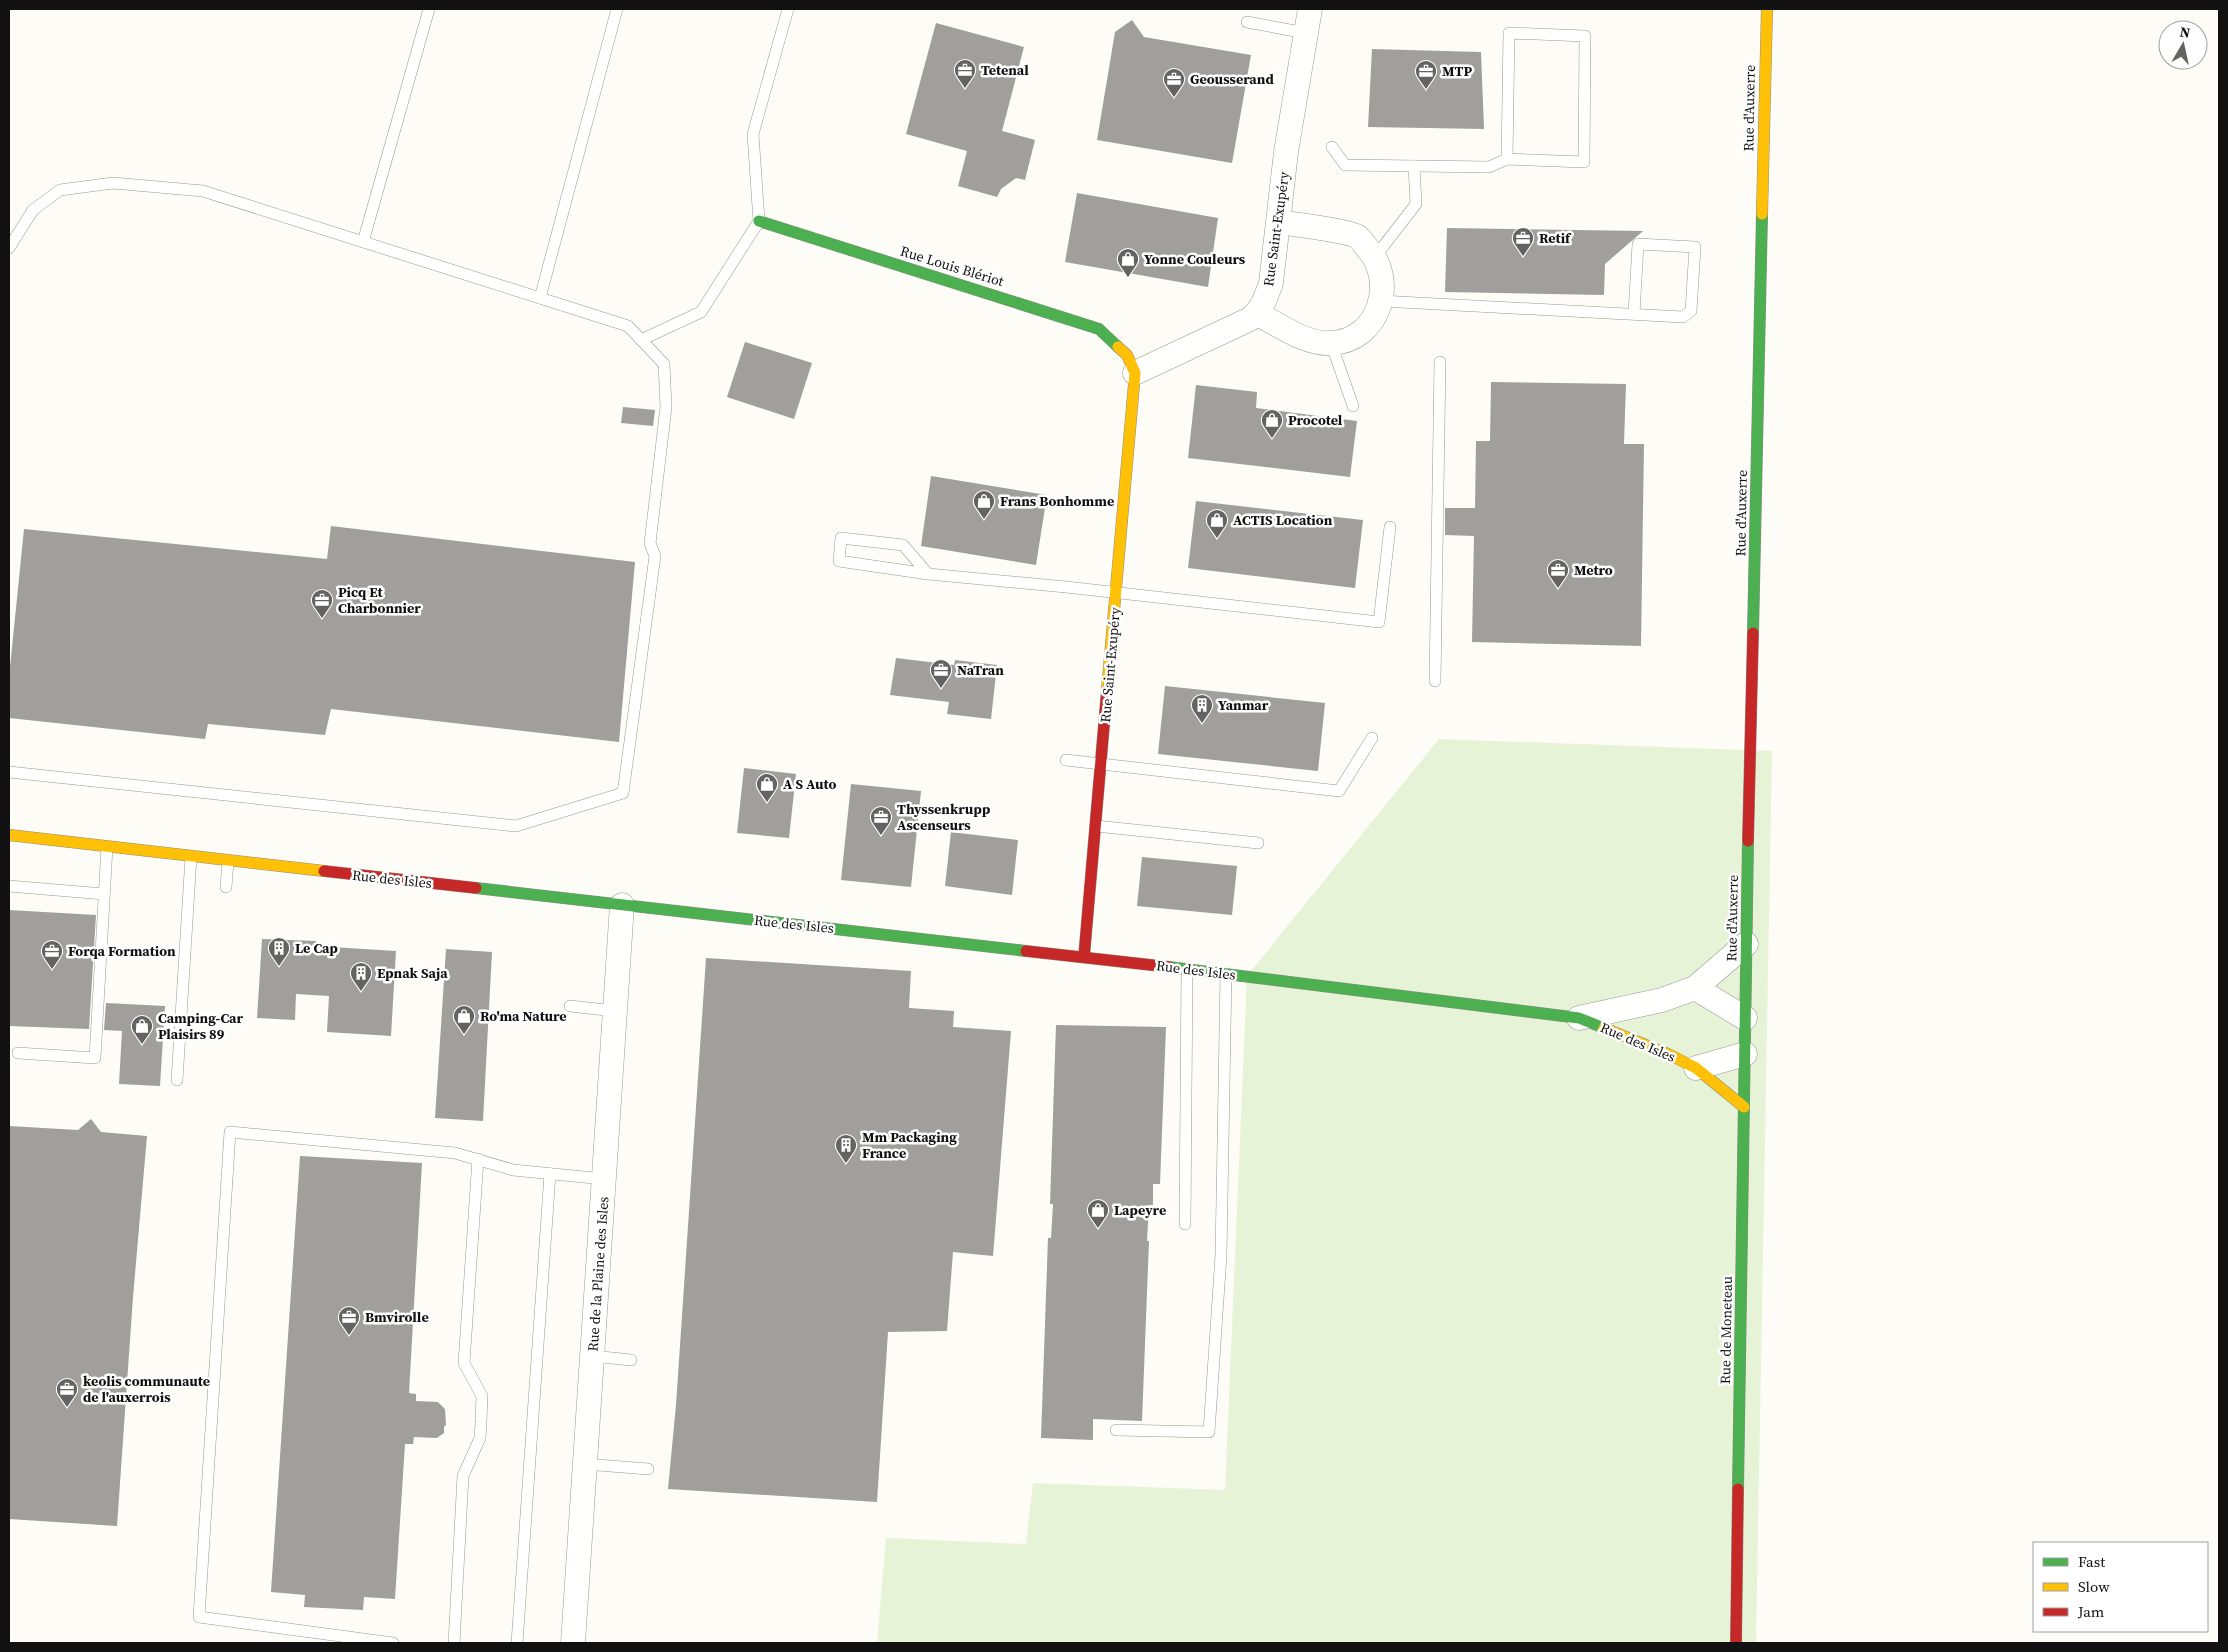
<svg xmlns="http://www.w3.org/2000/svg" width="2228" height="1652" viewBox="0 0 2228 1652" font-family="'Source Serif 4',serif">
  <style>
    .green { fill: #e7f3d7 }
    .building { fill: #a19f9c }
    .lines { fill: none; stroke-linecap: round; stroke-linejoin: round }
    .lane-casing { stroke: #979795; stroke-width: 12 }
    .street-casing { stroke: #979795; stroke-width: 25 }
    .fast-casing { stroke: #8e8d8b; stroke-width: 12 }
    .slow-casing { stroke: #8e8d8b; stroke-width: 12 }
    .jam-casing { stroke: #8e8d8b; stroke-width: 12 }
    .lane { stroke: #fffffe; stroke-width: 11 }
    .street { stroke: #fffffe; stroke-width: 24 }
    .fast { stroke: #4caf50; stroke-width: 11 }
    .slow { stroke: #ffc107; stroke-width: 11 }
    .jam { stroke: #c62828; stroke-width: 11 }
    .labels { text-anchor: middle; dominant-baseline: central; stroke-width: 5; stroke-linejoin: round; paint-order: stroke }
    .poi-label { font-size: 14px; font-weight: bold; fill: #111; stroke: #fff; text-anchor: start }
    .street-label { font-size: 14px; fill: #111; stroke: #fff }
  </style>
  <rect width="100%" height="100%" fill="#fdfcf7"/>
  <path class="green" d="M1439,739l333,12 -16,892h-879l9,-105 140,6 7,-61 192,7 22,-514z"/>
  <g class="building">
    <path d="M1132,20l12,17 107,18 -19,108 -135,-23 18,-108z"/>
    <path d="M936,23l88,24 -22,84 33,9 -10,40 -9,-2 -15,11 -4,8 -39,-11 9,-35 -61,-17z"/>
    <path d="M1372,49l109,3 3,77 -116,-2z"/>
    <path d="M1077,193l141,25 -10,69 -143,-25z"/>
    <path d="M1447,228l196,3 -38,33 -1,31 -159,-3z"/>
    <path d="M745,342l67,21 -18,56 -67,-22z"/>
    <path d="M1491,382l135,2 -2,60h20l-3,202 -169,-4 2,-106 -29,-1v-27h30l1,-67h14z"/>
    <path d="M1196,385l61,7 -1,16 101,13 -7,56 -162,-19z"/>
    <path d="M623,407l32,3 -2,16 -32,-3z"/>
    <path d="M931,476l116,19 -11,70 -115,-19z"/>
    <path d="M1196,501l167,19 -8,68 -167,-20z"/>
    <path d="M331,526l304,36 -16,180 -288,-33 -6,26 -117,-11 -3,15 -196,-21v-41l15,-148 303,30z"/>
    <path d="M896,658l58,7 1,-5 42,5 -6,54 -44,-5 2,-12 -59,-7z"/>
    <path d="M1165,686l160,17 -7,68 -160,-17z"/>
    <path d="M744,768l52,6 -7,64 -52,-5z"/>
    <path d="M851,784l70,7 -10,96 -70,-7z"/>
    <path d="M951,832l67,8 -6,55 -67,-9z"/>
    <path d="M1142,857l95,9 -5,49 -95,-9z"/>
    <path d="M9,910l87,5 -7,114 -80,-3z"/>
    <path d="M262,939l54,2v5l80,5 -5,85 -64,-4 2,-36 -33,-2 -1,26 -38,-2z"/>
    <path d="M446,949l46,3 -9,169 -48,-3z"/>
    <path d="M706,958l205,13 -2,37 45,3 -1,16 58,4 -18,225 -40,-4 -6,79 -59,1 -11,170 -209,-13 8,-84z"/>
    <path d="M106,1003l59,3 -5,80 -41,-2 3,-53 -18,-1z"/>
    <path d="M1056,1025l110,2 -6,157h-7v21h-4l-2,36h2l-7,180 -49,-2v21l-52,-2 7,-200h3l2,-34h-3z"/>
    <path d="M91,1119l10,13 46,4 -14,161 -16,229 -108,-7v-393l69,4z"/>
    <path d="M300,1156l122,7 -13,230 7,1v7l22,1 7,7 1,16 -2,2v6l-7,5 -23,-1 -1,7h-8l-10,155 -31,-2 -1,13 -59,-3 1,-12 -34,-3z"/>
  </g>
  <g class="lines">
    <g class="lane-casing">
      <g id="lane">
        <path d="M1247,22l59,11"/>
        <path d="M1332,147l13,18 144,2 18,-8 2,-126 76,3 -1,126 -77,-3"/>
        <path d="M363,242l66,-233"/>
        <path d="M9,248l24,-38 27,-20 53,-7 90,8 425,135 36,38 2,43 -16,136 5,13 -32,237 -107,33 -507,-54"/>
        <path d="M1375,257l41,-53 -2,-38"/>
        <path d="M540,298l77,-289"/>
        <path d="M1381,301l302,16 8,-6 4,-64 -57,-3 -4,70"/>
        <path d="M641,340l60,-28 58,-91 -6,-87 35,-125"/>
        <path d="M1331,343l22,63"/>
        <path d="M928,574l-25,-29 -62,-7 -2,23 89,13 138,13 313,35 11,-95"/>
        <path d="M1435,681l5,-319"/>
        <path d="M1066,760l273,31 33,-53"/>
        <path d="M1096,826l162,17"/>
        <path d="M9,886l95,8"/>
        <path d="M226,887l2,-26"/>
        <path d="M570,1006l45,5"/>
        <path d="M18,1053l77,5 12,-211"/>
        <path d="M177,1080l14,-223"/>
        <path d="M1185,1224l2,-255"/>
        <path d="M592,1356l39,4"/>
        <path d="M1116,1430l93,2 12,-177 5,-281"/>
        <path d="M585,1464l63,5"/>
        <path d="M393,1643l-194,-26 31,-485 225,21 58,17 91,9"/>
        <path d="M454,1643l9,-167 17,-38 1,-16 1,-26 -18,-33 14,-204"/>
        <path d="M517,1643l33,-469"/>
      </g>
    </g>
    <g class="street-casing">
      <g id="street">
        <path d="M1257,314c22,10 48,31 74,29 48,-2 66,-61 37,-94 -3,-4 -7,-9 -10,-12 -9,-6 -66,-13 -79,-15"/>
        <path d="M1135,373l115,-54c12,-9 16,-22 21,-36l15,-131 24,-143"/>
        <path d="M1695,988l50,30"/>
        <path d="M1579,1018l83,-18 33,-12 51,-44"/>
        <path d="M1696,1068l49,-14"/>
        <path d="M573,1643l49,-738"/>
      </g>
    </g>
    <g class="fast-casing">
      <g id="fast">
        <path d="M759,221l340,108 19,18"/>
        <path d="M1753,633l9,-419"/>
        <path d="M476,888l550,63"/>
        <path d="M1169,967l410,51 25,10"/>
        <path d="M1738,1489l10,-648"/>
      </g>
    </g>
    <g class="slow-casing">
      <g id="slow">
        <path d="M1762,214l5,-205"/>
        <path d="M1107,690l28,-317 -8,-18 -9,-8"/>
        <path d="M9,835l315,36"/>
        <path d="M1604,1028l64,26 28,14 48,39"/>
      </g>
    </g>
    <g class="jam-casing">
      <g id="jam">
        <path d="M1748,841l5,-208"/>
        <path d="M324,871l152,17"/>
        <path d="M1026,951l143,16"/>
        <path d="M1084,957l23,-267"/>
        <path d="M1736,1643l2,-154"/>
      </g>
    </g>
    <use href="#lane" class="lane"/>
    <use href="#street" class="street"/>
    <use href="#fast" class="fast"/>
    <use href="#slow" class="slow"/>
    <use href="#jam" class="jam"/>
  </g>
  <defs>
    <g id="office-pin" transform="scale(1.125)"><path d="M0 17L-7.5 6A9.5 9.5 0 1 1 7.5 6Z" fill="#646362" stroke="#fff"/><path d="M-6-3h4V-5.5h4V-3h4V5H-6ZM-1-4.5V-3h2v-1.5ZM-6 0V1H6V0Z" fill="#fff"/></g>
    <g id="shop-pin" transform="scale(1.125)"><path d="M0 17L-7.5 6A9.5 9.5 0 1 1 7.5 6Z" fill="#646362" stroke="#fff"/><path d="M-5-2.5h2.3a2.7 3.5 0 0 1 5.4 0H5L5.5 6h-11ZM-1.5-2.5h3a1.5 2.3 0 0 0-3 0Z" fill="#fff"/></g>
    <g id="building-pin" transform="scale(1.125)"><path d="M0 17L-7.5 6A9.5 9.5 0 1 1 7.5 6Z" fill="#646362" stroke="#fff"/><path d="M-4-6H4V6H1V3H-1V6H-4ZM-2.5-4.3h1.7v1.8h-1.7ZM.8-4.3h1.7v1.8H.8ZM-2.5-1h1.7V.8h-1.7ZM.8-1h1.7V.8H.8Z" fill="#fff"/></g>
  </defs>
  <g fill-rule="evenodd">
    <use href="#office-pin" x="965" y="70"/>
    <use href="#office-pin" x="1426" y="71"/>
    <use href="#office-pin" x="1174" y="79"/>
    <use href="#office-pin" x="1523" y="238"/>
    <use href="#shop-pin" x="1128" y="259"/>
    <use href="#shop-pin" x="1272" y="420"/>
    <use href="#shop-pin" x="984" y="501"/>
    <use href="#shop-pin" x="1217" y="520"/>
    <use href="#office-pin" x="1558" y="570"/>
    <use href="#office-pin" x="322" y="600"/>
    <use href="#office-pin" x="941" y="670"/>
    <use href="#building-pin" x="1202" y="705"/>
    <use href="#shop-pin" x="767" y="784"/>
    <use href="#office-pin" x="881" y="817"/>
    <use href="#building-pin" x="279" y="948"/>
    <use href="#office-pin" x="52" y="951"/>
    <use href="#building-pin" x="361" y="973"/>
    <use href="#shop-pin" x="464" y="1016"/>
    <use href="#shop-pin" x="142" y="1026"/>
    <use href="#building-pin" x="846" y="1145"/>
    <use href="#shop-pin" x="1098" y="1210"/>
    <use href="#office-pin" x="349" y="1317"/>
    <use href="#office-pin" x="67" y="1389"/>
  </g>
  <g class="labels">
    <g class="poi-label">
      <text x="981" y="70">Tetenal</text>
      <text x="1442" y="71">MTP</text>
      <text x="1190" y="79">Geousserand</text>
      <text x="1539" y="238">Retif</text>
      <text x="1144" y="259">Yonne Couleurs</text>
      <text x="1288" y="420">Procotel</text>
      <text x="1000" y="501">Frans Bonhomme</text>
      <text x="1233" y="520">ACTIS Location</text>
      <text x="1574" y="570">Metro</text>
      <text x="338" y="592">Picq Et<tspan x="338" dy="16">Charbonnier</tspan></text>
      <text x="957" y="670">NaTran</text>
      <text x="1218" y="705">Yanmar</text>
      <text x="783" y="784">A S Auto</text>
      <text x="897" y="809">Thyssenkrupp<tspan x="897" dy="16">Ascenseurs</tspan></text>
      <text x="295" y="948">Le Cap</text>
      <text x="68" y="951">Forqa Formation</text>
      <text x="377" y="973">Epnak Saja</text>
      <text x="480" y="1016">Ro'ma Nature</text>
      <text x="158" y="1018">Camping-Car<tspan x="158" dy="16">Plaisirs 89</tspan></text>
      <text x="862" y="1137">Mm Packaging<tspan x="862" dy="16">France</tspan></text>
      <text x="1114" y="1210">Lapeyre</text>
      <text x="365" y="1317">Bmvirolle</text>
      <text x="83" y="1381">keolis communaute<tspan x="83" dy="16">de l'auxerrois</tspan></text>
    </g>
    <g class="street-label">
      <text transform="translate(1749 108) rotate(-89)">Rue d'Auxerre</text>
      <text transform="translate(1276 229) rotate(-82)">Rue Saint-Exupéry</text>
      <text transform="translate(952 266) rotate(17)">Rue Louis Blériot</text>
      <text transform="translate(1741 513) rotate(-89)">Rue d'Auxerre</text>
      <text transform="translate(1110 665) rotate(-85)">Rue Saint-Exupéry</text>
      <text transform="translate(392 879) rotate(6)">Rue des Isles</text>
      <text transform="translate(1732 918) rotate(-89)">Rue d'Auxerre</text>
      <text transform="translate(794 924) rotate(6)">Rue des Isles</text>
      <text transform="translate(1196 970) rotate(7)">Rue des Isles</text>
      <text transform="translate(1638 1042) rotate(23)">Rue des Isles</text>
      <text transform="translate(598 1274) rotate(-86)">Rue de la Plaine des Isles</text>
      <text transform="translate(1726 1330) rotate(-89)">Rue de Moneteau</text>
    </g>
  </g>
  <rect width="2228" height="1652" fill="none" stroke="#111111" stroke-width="20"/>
  <rect x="2033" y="1542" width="175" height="90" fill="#ffffff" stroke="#a0a0a0"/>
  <rect x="2043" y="1558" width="25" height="8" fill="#4caf50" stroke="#a0a0a0"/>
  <text x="2078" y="1567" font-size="15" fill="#111111">Fast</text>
  <rect x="2043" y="1583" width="25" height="8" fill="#ffc107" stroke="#a0a0a0"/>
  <text x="2078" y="1592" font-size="15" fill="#111111">Slow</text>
  <rect x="2043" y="1608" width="25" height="8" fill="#c62828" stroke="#a0a0a0"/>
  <text x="2078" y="1617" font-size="15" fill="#111111">Jam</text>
  <g transform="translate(2183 45) rotate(9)"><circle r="24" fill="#ffffff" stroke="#a0a0a0"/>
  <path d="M0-4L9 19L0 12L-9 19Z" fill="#646362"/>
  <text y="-8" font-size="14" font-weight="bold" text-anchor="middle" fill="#111111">N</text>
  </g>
</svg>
